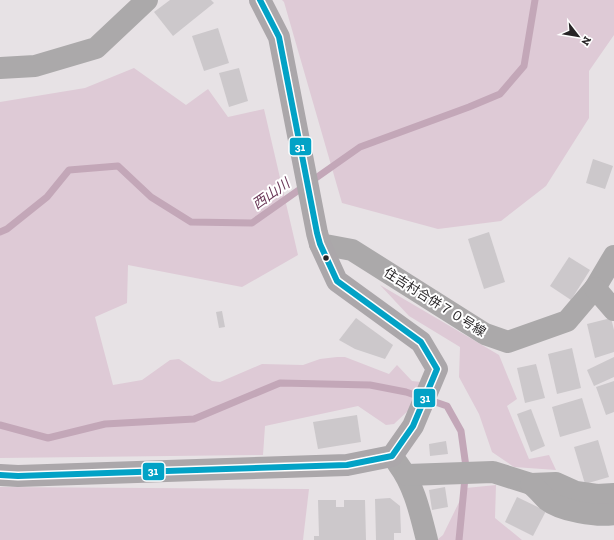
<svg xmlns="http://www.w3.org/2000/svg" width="614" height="540" viewBox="0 0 614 540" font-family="'Zilla Slab','Noto Sans JP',serif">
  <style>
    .green { fill: #decad6 }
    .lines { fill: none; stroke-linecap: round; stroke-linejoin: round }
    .stream { stroke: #c3a7b8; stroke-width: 7 }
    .building { fill: #ccc8cb }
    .street { stroke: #aba9aa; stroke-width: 22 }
    .secondary { stroke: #aba7aa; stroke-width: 22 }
    .bus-1-casing { stroke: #fff; stroke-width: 9 }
    .bus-1 { stroke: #02a2c6; stroke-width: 6 }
    .bus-dot { fill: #272426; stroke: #fff; stroke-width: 1.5 }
    .labels { text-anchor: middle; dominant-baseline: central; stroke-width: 4; stroke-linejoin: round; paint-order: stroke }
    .street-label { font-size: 13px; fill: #272426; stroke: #fff }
    .water-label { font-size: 14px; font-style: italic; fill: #6b3858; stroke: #fff }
    .line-badge { stroke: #fff; stroke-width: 1.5 }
    .badge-label { font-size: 11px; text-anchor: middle; font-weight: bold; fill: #fff }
  </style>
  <rect width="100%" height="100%" fill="#e7e2e5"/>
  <g class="green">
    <path d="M282,0h332v35l-25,36v47l-43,68 -45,35 -63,8 -96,-26 -58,-201z"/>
    <path d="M134,68l52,37 22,-16 20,28 36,-8 34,146 -56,32 -114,-22 -1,38 -32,14 18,68 29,-5 28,-20 9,-1 33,22 8,1 42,-18 41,1 17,-6 17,-2h8l44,17 8,-9 15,16 9,1 -9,25 -18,17 -8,1 -28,-19 -93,20 -2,29 -263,3v-356l85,-14z"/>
    <path d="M380,285l119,70 18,44 -10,7 22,53 20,-4 7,15 -42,-3 -22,-15 -13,-38 -20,-37 1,-30 -51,-31z"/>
    <path d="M496,485l-1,33 27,22h-85l6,-5 23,-47z"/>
    <path d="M0,487l309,2 -6,51h-303z"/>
  </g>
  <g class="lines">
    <g class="stream">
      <path d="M0,232l7,-3 40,-32 22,-27 49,-4 33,31 40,25 61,1 108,-76 109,-40 31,-13 24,-28 11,-66"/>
      <path d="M0,425l48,13 57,-14 89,-5 86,-36 90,2 36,7 41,14 14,25 5,36 -7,73"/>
    </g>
  </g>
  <g class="building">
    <path d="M170,0h41l3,3 -41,33 -19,-24z"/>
    <path d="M218,28l11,35 -25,8 -12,-35z"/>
    <path d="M239,68l9,33 -19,6 -10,-34z"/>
    <path d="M593,159l20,7 -8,23 -19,-6z"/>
    <path d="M489,232l16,50 -21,7 -16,-50z"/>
    <path d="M569,257l21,13 -19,30 -21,-14z"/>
    <path d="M222,311l3,16 -6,1 -3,-16z"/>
    <path d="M356,318l37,27 -8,14 -30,-10 -16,-9z"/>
    <path d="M611,318l3,12v22l-19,6 -8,-34z"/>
    <path d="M572,348l9,40 -24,6 -9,-40z"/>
    <path d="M614,357v20l-20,9 -7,-16z"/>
    <path d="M536,364l9,34 -20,5 -8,-35z"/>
    <path d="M614,381v31l-8,3 -10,-28z"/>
    <path d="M582,398l9,30 -31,9 -8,-30z"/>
    <path d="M531,409l14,37 -14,6 -14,-38z"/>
    <path d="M357,415l4,27 -43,7 -5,-27z"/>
    <path d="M598,440l11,37 -24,7 -11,-37z"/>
    <path d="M446,441l2,13 -18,2 -1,-12z"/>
    <path d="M445,487l3,20 -16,3 -3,-20z"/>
    <path d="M517,497l29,14 -13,25 -28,-14z"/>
    <path d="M390,498l10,8 1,27h-7v7h-18l-1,-41z"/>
    <path d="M318,500h18v7h8v-7h21l1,40h-52v-4h5z"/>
  </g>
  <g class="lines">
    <g class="street">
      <path d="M0,68l35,-2 61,-18 51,-48"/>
      <path d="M320,244l32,6 133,84 23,8 59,-21 28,-33 19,-32"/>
      <path d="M595,288l19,22"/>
      <path d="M398,464c17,23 22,49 29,76"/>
      <path d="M407,475l86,-3 38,12 25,-1 20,9 21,3 17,-1"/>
      <path d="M531,484c6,5 11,11 16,16 14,11 50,17 67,14"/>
    </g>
    <path class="secondary" d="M0,475l18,1 329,-11 45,-9 21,-30 24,-57 -16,-27 -84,-61 -17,-37 -3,-11 -38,-196 -19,-37"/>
    <g class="bus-1-casing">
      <path id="bus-1" d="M0,475l18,1 329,-11 45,-9 21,-30 24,-57 -16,-27 -84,-61 -17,-37 -3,-11 -38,-196 -19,-37"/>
    </g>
    <use href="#bus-1" class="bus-1"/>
  </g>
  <circle class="bus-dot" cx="326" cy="258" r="3.5"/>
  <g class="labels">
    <g class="street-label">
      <text transform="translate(435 302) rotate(32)">住吉村合併７０号線</text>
    </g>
    <g class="water-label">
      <text transform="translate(271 194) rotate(-35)">西山川</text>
    </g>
  </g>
  <g class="line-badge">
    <rect x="289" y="137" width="23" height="19" rx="4" fill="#02a2c6"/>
    <rect x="413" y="388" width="23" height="20" rx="4" fill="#02a2c6"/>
    <rect x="142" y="462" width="23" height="19" rx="4" fill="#02a2c6"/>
  </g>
  <g class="badge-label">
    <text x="300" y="151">31</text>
    <text x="425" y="402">31</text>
    <text x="153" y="475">31</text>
  </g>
  <g transform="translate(578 36) rotate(121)" stroke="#ffffff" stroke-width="3" paint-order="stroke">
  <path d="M0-3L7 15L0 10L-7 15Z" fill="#272426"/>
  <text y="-6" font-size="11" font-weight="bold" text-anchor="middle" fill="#272426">N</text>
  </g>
</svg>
